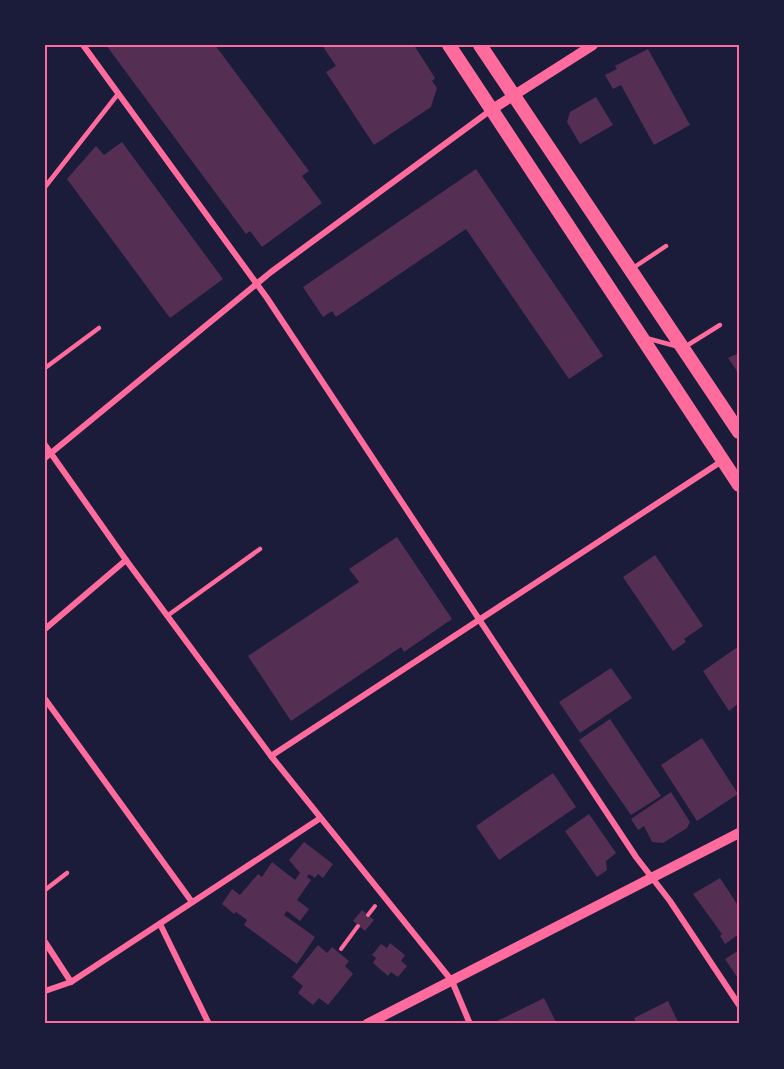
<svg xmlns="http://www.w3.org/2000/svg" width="784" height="1069" viewBox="0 0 784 1069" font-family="Poppins,sans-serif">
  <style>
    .building { fill: #542f53 }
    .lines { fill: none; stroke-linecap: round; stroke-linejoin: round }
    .path { stroke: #ff6b9d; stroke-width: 4 }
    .service { stroke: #ff6b9d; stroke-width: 4.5 }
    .minor { stroke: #ff6b9d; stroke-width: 6 }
    .tertiary { stroke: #ff6b9d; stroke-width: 10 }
    .primary { stroke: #ff6b9d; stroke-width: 14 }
    .neatline { fill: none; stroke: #ff6b9d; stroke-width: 2 }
  </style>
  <rect width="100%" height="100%" fill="#1b1b3a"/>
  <g class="building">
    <path d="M106,45h109l94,126 -7,5 20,27 -60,44 -12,-16 -4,3z"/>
    <path d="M322,45h92l21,33 -3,3 5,7 -6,19 -57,38 -48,-73 10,-6z"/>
    <path d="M648,49l42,76 -36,20 -33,-60 -8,4 -8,-14 12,-6 -2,-3z"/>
    <path d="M596,97l17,28 -33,19 -13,-22 3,-10z"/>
    <path d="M122,142l101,137 -53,39 -103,-139 29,-33 8,9z"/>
    <path d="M476,169l127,187 -34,23 -103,-150 -130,88 -4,-6 -9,6 -20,-30z"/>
    <path d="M739,353v21l-11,-16z"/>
    <path d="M397,537l55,82 -48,33 -3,-5 -110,74 -43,-65 111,-74 -10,-13z"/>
    <path d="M655,555l48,71 -19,13 2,3 -13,9 -50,-74z"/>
    <path d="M739,646v57l-10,8 -26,-40z"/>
    <path d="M611,668l21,30 -52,35 -21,-31z"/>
    <path d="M610,719l51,77 -30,19 -52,-75z"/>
    <path d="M702,738l36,56 -41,27 -36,-56z"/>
    <path d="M553,773l23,34 -77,53 -23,-34z"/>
    <path d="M671,792l19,30 -3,6 -24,15 -11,-1 -8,-16 -6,4 -7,-11z"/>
    <path d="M589,814l27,39 -10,8 1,9 -10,7 -32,-46z"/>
    <path d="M304,842l29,22 -10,14 -5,-4 -3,4 -6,-4 -2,3 4,3 -14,20 12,9 -9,12 -13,-10 -3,4 31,22 -18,27 -53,-39 3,-5 -11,-8 -2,2 -12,-10 10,-15 8,6 18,-21 4,3 10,-15 23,18 5,-7 -11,-13z"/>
    <path d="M720,878l19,29v27l-14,10 -5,-8 2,-2 -29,-40z"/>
    <path d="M362,910l12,10 -9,11 -12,-10z"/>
    <path d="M390,943l15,12 -4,6 6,5 -9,11 -7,-5 -3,4 -15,-13 3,-5 -4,-3 9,-11 6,4z"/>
    <path d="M318,945l9,8 5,-6 17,14 -4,5 8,8 -25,31 -9,-7 -6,7 -15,-12 5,-7 -11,-9z"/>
    <path d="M739,950v30l-14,-21z"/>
    <path d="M544,998l13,26h-66z"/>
    <path d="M668,1001l11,23h-42l-3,-6z"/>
  </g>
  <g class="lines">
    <g class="path">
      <path d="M368,915l7,-9"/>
      <path d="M341,949l17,-23"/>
    </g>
    <g class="service">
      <path d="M45,187l73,-93"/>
      <path d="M633,268l33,-22"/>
      <path d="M646,338l37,10 37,-23"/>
      <path d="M45,368l54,-40"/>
      <path d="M167,616l93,-67"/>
      <path d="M45,890l22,-17"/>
    </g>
    <g class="minor">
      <path d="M83,45l184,253 369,559 34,44 69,104"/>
      <path d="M45,445l81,115 145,196 181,225 18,43"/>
      <path d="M45,458l226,-186 220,-162"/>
      <path d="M45,629l81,-69"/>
      <path d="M45,699l147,203"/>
      <path d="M271,756l451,-295"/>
      <path d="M160,924l49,100"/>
      <path d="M45,942l26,40"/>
      <path d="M45,991l26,-9 248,-163"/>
    </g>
    <g class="tertiary">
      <path d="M491,110l102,-65"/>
      <path d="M367,1024l372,-191"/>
    </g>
    <g class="primary">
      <path d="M449,45l290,440"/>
      <path d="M480,45l259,387"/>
    </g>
  </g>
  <rect width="784" height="1069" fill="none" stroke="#1b1b3a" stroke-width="93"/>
  <rect x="46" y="46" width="692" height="976" class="neatline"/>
</svg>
